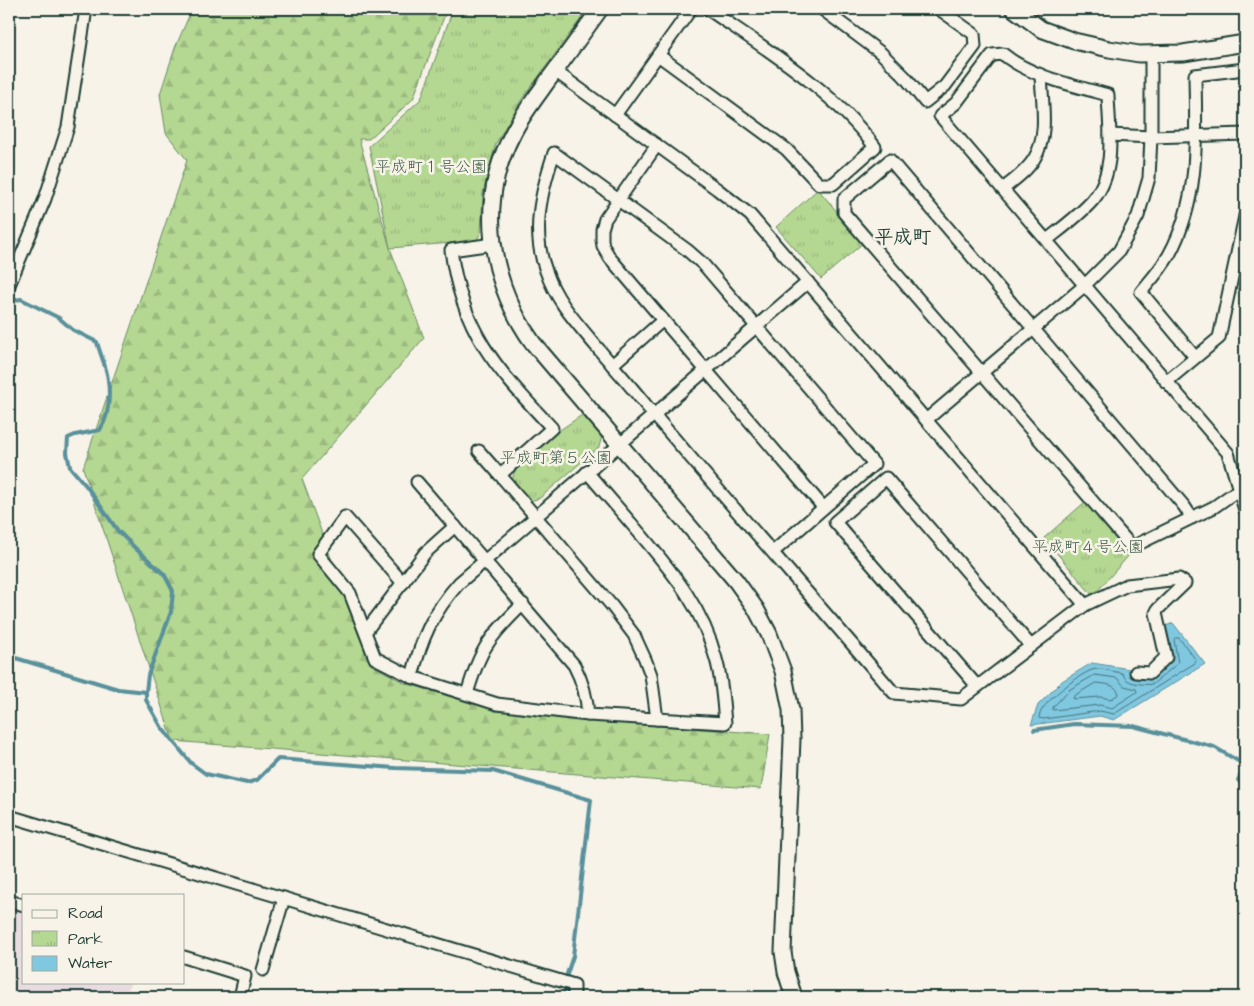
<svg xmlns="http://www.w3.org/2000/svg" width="1254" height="1006" viewBox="0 0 1254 1006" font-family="'Architects Daughter','Klee One',sans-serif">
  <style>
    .built { fill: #e8dce1 }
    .forest { fill: url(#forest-firs); stroke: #6a8a63 }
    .park { fill: url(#park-tufts); stroke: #6a8a63 }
    .water { fill: #80c7e0; stroke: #59909b }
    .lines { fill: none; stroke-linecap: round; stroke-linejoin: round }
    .shore { stroke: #467479; stroke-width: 1 }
    .stream { stroke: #59909b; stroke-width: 4 }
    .street-casing { stroke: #1f3d34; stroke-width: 15 }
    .secondary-casing { stroke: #1f3d34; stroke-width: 19 }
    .street { stroke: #f7f3e8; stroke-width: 11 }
    .secondary { stroke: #f7f3e8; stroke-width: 15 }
    .labels { text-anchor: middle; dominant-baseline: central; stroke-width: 5; stroke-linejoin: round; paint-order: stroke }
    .park-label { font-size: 16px; fill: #3d5c47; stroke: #f7f3e8 }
    .quarter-label { font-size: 19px; font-weight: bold; fill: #1f3d34; stroke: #f7f3e8 }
  </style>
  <defs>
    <pattern id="forest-firs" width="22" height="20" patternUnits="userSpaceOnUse" patternTransform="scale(1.25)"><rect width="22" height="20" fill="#b4d792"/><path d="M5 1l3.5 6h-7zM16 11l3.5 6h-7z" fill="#9ab97e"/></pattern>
    <pattern id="park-tufts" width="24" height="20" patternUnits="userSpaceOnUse" patternTransform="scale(1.25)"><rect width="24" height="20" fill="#b4d792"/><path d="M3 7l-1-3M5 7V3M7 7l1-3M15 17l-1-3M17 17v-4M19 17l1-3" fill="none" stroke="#9ab97e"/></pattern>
  </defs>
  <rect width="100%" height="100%" fill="#f7f3e8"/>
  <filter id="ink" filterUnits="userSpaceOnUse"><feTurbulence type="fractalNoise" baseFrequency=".02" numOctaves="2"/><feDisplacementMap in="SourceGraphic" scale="10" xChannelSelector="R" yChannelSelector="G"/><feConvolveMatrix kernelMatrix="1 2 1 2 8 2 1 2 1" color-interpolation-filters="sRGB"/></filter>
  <g filter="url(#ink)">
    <path class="built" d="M9,901l15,5v76h107l-6,15h-116z"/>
    <path class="forest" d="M192,9h255l-34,90 -44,40h-10l31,109 34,90 -122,141 68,185 35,19 90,27 82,10 193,14 -9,55 -588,-48 -90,-273 104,-308 -21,-27 -6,-39 15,-46z"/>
    <g class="park">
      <path d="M453,9h135l-68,93 -24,41 -13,50 -2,40 -5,8 -86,7 -21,-102 52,-47z"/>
      <path d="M818,189l45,54 -42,36 -45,-52z"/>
      <path d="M582,415l20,21 -3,11 -59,51 -10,3 -18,-20 3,-12 45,-39z"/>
      <path d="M1085,502l45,52 -37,42 -49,-58z"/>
    </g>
    <path class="water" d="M1173,623l32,41 -91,56 -14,-4 -69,9 7,-20 24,-24 30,-18 38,6 -1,7 21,4 23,-19 -7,-35z"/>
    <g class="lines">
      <g class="shore">
        <path d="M1176,638h3l17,22 -1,3 -81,51 -14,-3 -56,8 -5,-1c0,-14 39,-43 53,-48 7,-3 22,2 30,3 1,1 3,6 5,7 5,4 20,5 26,4l25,-21 -4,-23z"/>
        <path d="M1095,675l22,3 7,8 12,3 1,3 -25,16 -12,-3 -47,5v-3l16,-17z"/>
        <path d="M1096,683c10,1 20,1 23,11l-8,5 -11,-2 -27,2 1,-3z"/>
      </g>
      <g class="stream">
        <path d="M9,301l12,-2 38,19 14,12 24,12c3,12 10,26 11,38 2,16 1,36 -8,50l-25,5 -7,3 -1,15 3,14 17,20 31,44 17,17 29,26 9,17 -2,21 -23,63 -2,17v8l16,28 29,35 15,11 41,9 10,-3 21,-21 117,9 98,3 98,29 -18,156 -6,18 -2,23"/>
        <path d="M9,656l109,33 28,3"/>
        <path d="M1034,730l40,-6 59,2 81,21 31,18"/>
        <path d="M1245,768l-7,12 7,7"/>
      </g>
      <g class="street-casing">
        <g id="street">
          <path d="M822,9l59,44 24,24 20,25 20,-16 30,-40 -1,-12 -35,-25"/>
          <path d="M658,55l128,94 33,35h14l42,-37c-43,-58 -108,-97 -167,-138"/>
          <path d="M555,71l162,118 33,26 335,390"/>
          <path d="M615,115l76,-106"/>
          <path d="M1110,135l41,2 94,-3"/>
          <path d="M657,145l-52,74 -3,10v11l1,6 7,12 213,249"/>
          <path d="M1003,189c11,-9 24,-18 31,-30 15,-23 8,-57 7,-84"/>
          <path d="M1047,240c15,-12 33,-25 46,-40 24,-29 16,-71 15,-105 -33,-9 -79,-19 -105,-41l-11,1 -36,48 -16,13 288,337 17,57"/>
          <path d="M493,244l-42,6c11,83 46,119 101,178l-52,47 112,131 22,29 11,24 6,16 6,44"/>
          <path d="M9,285l36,-86 23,-72 18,-118"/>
          <path d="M1195,357l-54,-65c10,-12 20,-23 28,-37 31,-56 27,-118 26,-180l50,-6"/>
          <path d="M612,365l51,-45"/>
          <path d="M1166,382l53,-44 26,-122"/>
          <path d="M926,420l158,-134 35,-35 19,-35 11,-38 2,-41v-83"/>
          <path d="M479,451l21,24"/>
          <path d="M417,482l157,183c9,17 13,31 14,50"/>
          <path d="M1192,518l-8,-12 -294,-346 -46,39v14l288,334 82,-40 24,-17"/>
          <path d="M773,552l101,-88 -171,-200 -16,-14 -133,-97c-13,39 -23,79 -8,118 10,30 30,51 50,75 16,19 33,38 49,58 82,97 166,192 249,289l67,6 124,-94 42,-20 52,-6 6,4 -27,26 -2,4 10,44 -16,16 -14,-1"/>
          <path d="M403,583l-58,-66 -27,37 32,39 25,65 37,19 85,27 91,11 137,8c-2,-21 -3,-44 -9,-64 -13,-50 -42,-85 -74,-123 -19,-22 -37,-43 -55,-64"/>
          <path d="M366,631l59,-78 30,-27"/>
          <path d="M412,677c9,-38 21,-65 47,-94l349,-301"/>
          <path d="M977,686l-142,-164 51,-44 145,168"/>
          <path d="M467,694c13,-45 22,-57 56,-90"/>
          <path d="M9,816l565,169v12"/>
          <path d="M9,901l15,4"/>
          <path d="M184,957l61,19 -5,21"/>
          <path d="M263,970l21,-72"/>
        </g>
      </g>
      <g class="secondary-casing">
        <g id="secondary">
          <path d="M600,9c-18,25 -36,50 -54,74 -11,16 -23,31 -32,48 -38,70 -25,150 19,212l203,238 20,28 13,25 14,37 8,39 1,29 -9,213 3,20 8,25"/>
          <path d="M1014,9l27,20 33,12 35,8 30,5 44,-1 62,-10"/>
        </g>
      </g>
      <use href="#street" class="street"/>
      <use href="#secondary" class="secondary"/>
    </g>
  </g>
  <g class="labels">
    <g class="park-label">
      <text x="431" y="167">平成町１号公園</text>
      <text x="556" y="458">平成町第５公園</text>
      <text x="1088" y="547">平成町４号公園</text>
    </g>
    <g class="quarter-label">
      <text x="903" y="237">平成町</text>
    </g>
  </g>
  <rect width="1254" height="1006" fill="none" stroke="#f7f3e8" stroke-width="30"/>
  <rect x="15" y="15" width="1224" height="976" fill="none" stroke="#1f3d34" stroke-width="2" filter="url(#ink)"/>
  <rect x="22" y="894" width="162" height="90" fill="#f7f3e8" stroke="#a1aaa0"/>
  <rect x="32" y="910" width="25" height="8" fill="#f7f3e8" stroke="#a1aaa0"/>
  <text x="68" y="918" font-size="15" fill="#1f3d34">Road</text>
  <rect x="32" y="931" width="25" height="15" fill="url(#park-tufts)" stroke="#a1aaa0"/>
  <text x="68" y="944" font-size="15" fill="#1f3d34">Park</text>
  <rect x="32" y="956" width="25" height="15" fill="#80c7e0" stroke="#a1aaa0"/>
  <text x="68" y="968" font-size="15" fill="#1f3d34">Water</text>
</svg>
